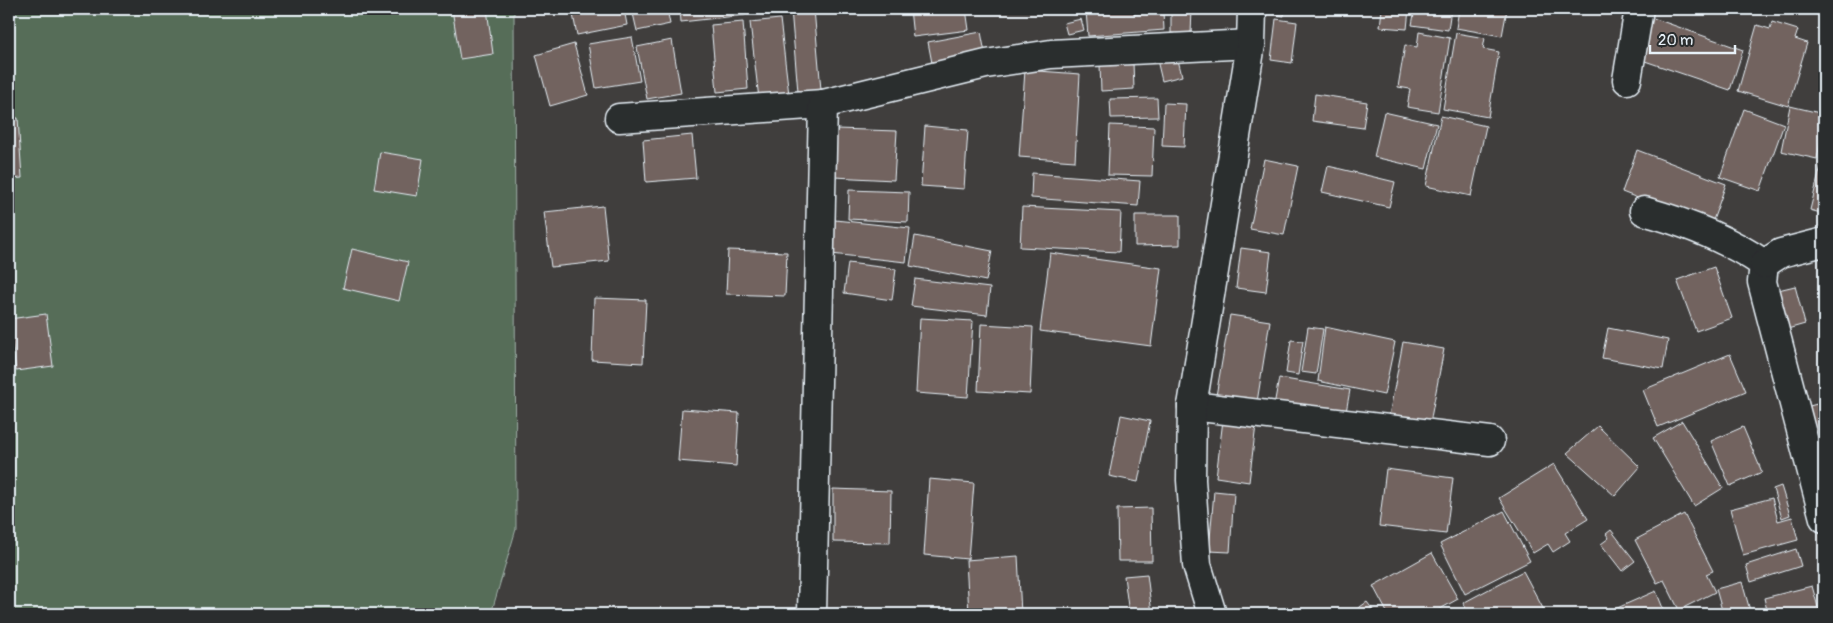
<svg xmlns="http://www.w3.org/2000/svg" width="1833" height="623" viewBox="0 0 1833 623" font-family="Pangolin,sans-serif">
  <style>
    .green { fill: #566d59; stroke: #9fafa8 }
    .building { fill: #72645f; stroke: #e8f1f8 }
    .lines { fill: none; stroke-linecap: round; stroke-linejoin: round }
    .minor-casing { stroke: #e8f1f8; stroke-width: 31 }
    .minor { stroke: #2a2d2e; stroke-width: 28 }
  </style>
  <rect width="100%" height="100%" fill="#403e3d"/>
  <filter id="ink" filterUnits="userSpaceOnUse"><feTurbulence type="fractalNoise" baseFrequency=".02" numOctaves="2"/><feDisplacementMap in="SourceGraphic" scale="10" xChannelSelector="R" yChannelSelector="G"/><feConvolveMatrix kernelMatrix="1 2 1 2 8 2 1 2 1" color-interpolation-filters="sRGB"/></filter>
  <g filter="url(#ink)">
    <path class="green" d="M9,9h505l2,520 -25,85h-482z"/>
    <g class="building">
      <path d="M452,9h35l6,45 -33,5z"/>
      <path d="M572,9h52l3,16 -50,10z"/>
      <path d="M632,9h35l3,15 -33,7z"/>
      <path d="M680,9h64l1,6 -64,7z"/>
      <path d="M791,9h23l7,81 -23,2z"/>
      <path d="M910,9h56l3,21 -56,7z"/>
      <path d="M1116,9h17l1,5 29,-3 1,19 -76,6 -2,-25z"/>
      <path d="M1171,9h21l-1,25 -20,-1z"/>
      <path d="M1261,9h24l-1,7 -24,-4z"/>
      <path d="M1382,9h27l-2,20 -27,-2z"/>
      <path d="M1415,9h36l-3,21 -36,-5z"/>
      <path d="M1459,9h48l-5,27 -46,-8z"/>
      <path d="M1653,18l90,32 -13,40 -91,-31z"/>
      <path d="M780,19l9,76 -30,4 -9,-77z"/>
      <path d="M1081,19l3,11 -17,4 -3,-11z"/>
      <path d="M1276,19l21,3 -5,41 -21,-3z"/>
      <path d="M743,22l5,67 -31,3 -6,-67z"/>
      <path d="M1772,22l26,8 -3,9 12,4 -19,63 -50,-15 19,-66 13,4z"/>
      <path d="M981,32l4,21 -53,10 -4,-21z"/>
      <path d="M1419,32l31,6 -12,74 -31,-5 3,-18 -12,-2 7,-42 12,2z"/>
      <path d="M1456,33l29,5 -2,11 16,3 -11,65 -45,-8z"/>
      <path d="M632,37l8,44 -44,7 -8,-44z"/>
      <path d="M672,40l9,53 -34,6 -10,-52z"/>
      <path d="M574,44l14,51 -38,11 -14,-51z"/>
      <path d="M1177,56l5,20 -20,5 -5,-21z"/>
      <path d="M1133,63l1,26 -33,2 -1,-26z"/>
      <path d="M1025,70l55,4 -5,87 -56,-4z"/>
      <path d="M1315,94l52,8 -4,26 -51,-7z"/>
      <path d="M1157,98l1,19 -47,1 -1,-19z"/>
      <path d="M1164,103l22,1 -2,43 -22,-1z"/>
      <path d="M1790,106l34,8v9l-7,36 -36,-8z"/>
      <path d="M1744,109l40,15 -24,67 -40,-14z"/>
      <path d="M1384,112l53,12 -11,45 -52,-12z"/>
      <path d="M1441,116l45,10 -15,70 -45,-10z"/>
      <path d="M9,118h9l4,60 -13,1z"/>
      <path d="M1110,125l44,2 -2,49 -44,-1z"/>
      <path d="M925,126l43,4 -4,59 -43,-3z"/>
      <path d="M836,129l61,2 -3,49 -60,-3z"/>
      <path d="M692,135l4,43 -50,4 -3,-42z"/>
      <path d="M1637,150l89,34 -15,42 -89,-34z"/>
      <path d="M380,152l43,7 -6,37 -43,-7z"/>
      <path d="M1824,153v61l-14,-4z"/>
      <path d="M1264,159l34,7 -14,69 -34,-6z"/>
      <path d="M1328,166l67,16 -6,25 -67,-15z"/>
      <path d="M1032,173l108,8 -2,25 -107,-8z"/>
      <path d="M849,190l60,2 -1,30 -60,-3z"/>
      <path d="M603,206l6,55 -58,6 -7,-55z"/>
      <path d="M1022,207l99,5 -2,40 -99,-5z"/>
      <path d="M1135,215h45v30l-45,1z"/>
      <path d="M835,220l75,8 -4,34 -75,-8z"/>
      <path d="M915,236l77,15 -6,30 -76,-15z"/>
      <path d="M1241,248l30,4 -5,40 -30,-4z"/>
      <path d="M352,249l56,13 -9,39 -56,-13z"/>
      <path d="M728,250l59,2 -2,44 -59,-2z"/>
      <path d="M1050,253l111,15 -10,78 -111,-15z"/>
      <path d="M848,263l48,6 -4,31 -48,-7z"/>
      <path d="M1714,267l18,51 -36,13 -19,-51z"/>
      <path d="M915,279l75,9 -3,27 -76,-9z"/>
      <path d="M1795,286l10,38 -21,6 -10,-39z"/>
      <path d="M594,298l52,2 -3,63 -51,-3z"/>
      <path d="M46,314l7,52 -37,5 -7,-52z"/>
      <path d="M1230,315l40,6 -13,81 -41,-6z"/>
      <path d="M920,318l53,3 -5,76 -52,-4z"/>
      <path d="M981,324l52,3 -3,67 -52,-3z"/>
      <path d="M1308,327l15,2 -7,45 -15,-2z"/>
      <path d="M1325,327l70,15 -11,53 -66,-14z"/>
      <path d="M1608,328l60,12 -5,29 -61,-11z"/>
      <path d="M1291,340l12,1 -5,34 -12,-2z"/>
      <path d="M1403,342l41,7 -14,74 -41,-7z"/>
      <path d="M1730,354l16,37 -88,36 -15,-37z"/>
      <path d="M1279,378l71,12 -6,33 -71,-12z"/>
      <path d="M1824,402v62l-10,2 -15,-57z"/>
      <path d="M682,409l57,4 -3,53 -58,-5z"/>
      <path d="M1121,415l29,6 -12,61 -29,-6z"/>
      <path d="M1223,420l33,5 -7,57 -33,-5z"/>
      <path d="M1682,421l41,67 -29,18 -41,-68z"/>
      <path d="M1598,426l42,41 -25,29 -48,-43z"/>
      <path d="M1743,427l19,45 -32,14 -19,-45z"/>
      <path d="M1554,464l34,55 -23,14 5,8 -17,11 -5,-8 -15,9 -34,-55z"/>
      <path d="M1386,469l67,9 -7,56 -67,-8z"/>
      <path d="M929,479l45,4 -6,76 -44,-4z"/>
      <path d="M1781,486l9,29 -8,3 -9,-29z"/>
      <path d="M833,489l58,2 -1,52 -57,-1z"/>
      <path d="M1214,491l20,2 -4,59 -21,-1z"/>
      <path d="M1772,498l6,23 14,-4 6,23 -55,15 -13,-46z"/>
      <path d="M1151,508l1,53h-34l-1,-52z"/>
      <path d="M1504,511l26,50 -65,33 -25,-50z"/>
      <path d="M1684,514l29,57 -7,3 9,18 -36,18 -15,-30 -7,3 -22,-43z"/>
      <path d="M1611,530l24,31 -13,10 -21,-27 8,-6 -3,-4z"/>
      <path d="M1796,549l5,17 -50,16 -5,-17z"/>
      <path d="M1432,553l26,46 -27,15h-43l-15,-28z"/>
      <path d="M1018,556l3,58h-52l-3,-54z"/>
      <path d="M1523,571l23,43h-77l-6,-11z"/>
      <path d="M1147,574l5,40h-23l-5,-38z"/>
      <path d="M1742,582l9,32h-28l-7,-25z"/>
      <path d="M1812,586l8,28h-52l-4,-16z"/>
      <path d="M1656,591l9,22 -48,1 -2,-5z"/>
      <path d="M1367,602l9,12h-26z"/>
    </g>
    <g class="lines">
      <g class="minor-casing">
        <g id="minor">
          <path d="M1627,80l12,-71"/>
          <path d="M619,118l204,-14"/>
          <path d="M1644,211c43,12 84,28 120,53l-2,18 62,236"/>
          <path d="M1764,264l17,-11 43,-11"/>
          <path d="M1192,406l298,35"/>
          <path d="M812,614l11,-510 163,-40 65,-10 200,-10"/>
          <path d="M1212,614l-15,-49 -6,-85 1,-74 59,-362 1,-35"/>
        </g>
      </g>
      <use href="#minor" class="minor"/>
    </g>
  </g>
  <rect width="1833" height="623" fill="none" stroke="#2a2d2e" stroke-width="30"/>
  <rect x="15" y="15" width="1803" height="593" fill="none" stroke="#e8f1f8" stroke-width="2" filter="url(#ink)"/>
  <path d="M1650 45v8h85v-8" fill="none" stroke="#e8f1f8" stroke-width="2.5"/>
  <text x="1658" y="45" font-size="15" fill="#e8f1f8" stroke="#2a2d2e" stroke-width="4" paint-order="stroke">20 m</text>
</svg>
